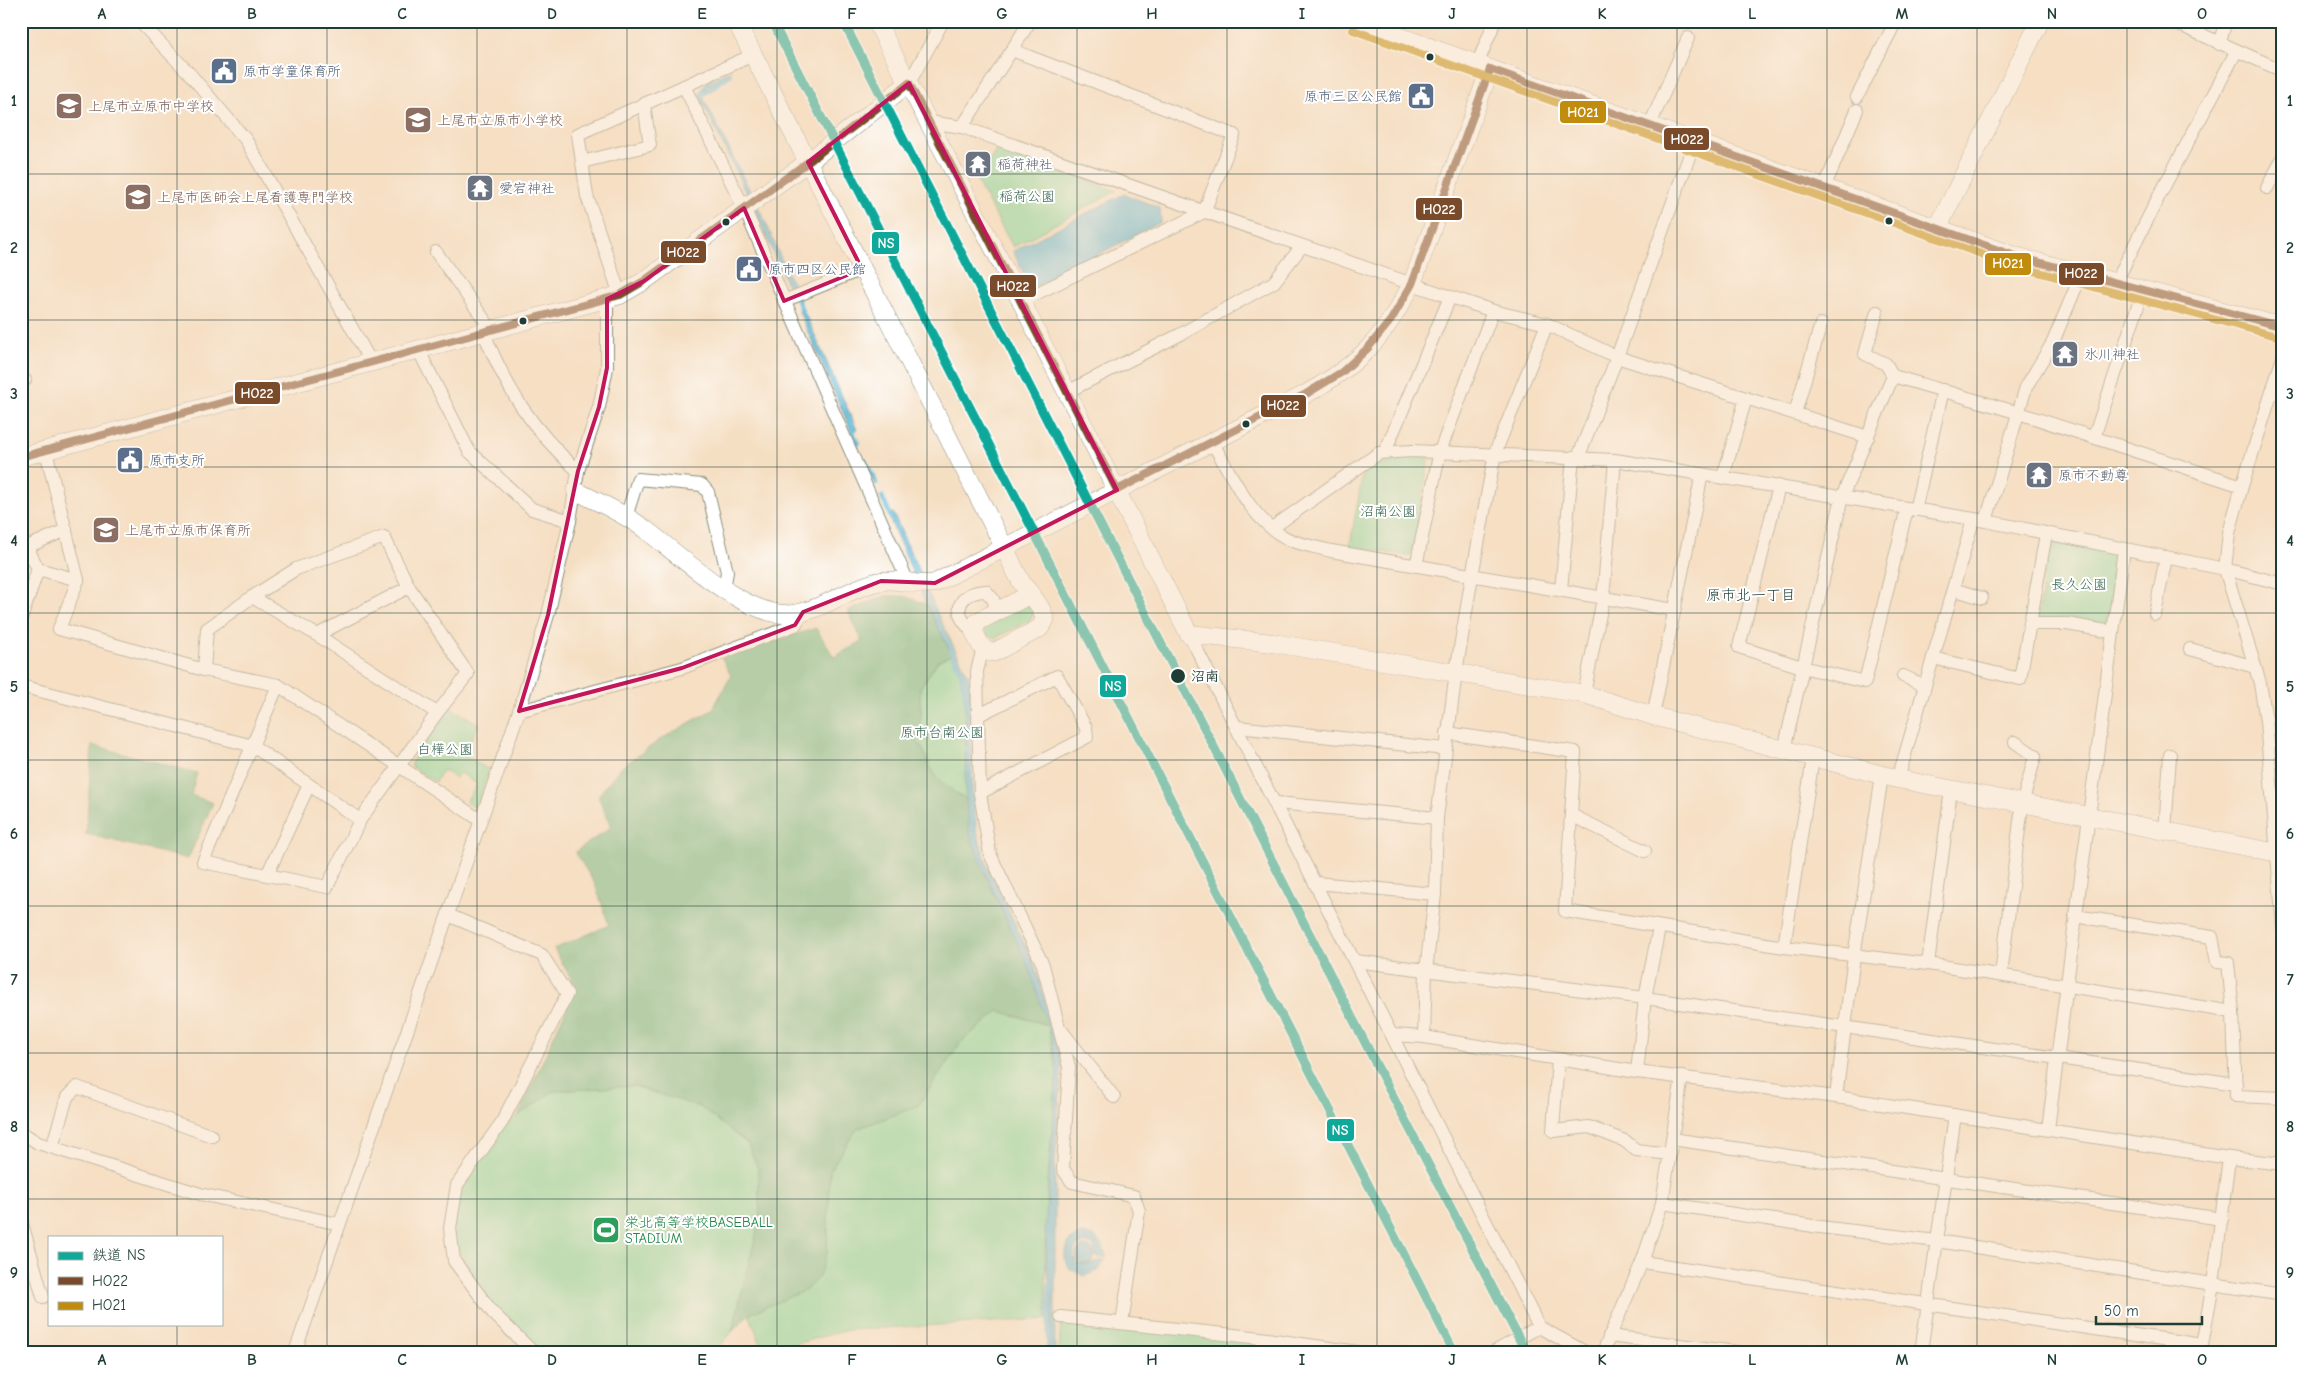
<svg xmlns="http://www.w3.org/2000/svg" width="2304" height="1373" viewBox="0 0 2304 1373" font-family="'Comic Neue','Klee One',sans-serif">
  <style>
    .green { fill: #80d99e; stroke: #508b69 }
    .forest { fill: #68b985; stroke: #447b5c }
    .water { fill: #59b7d7; stroke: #3c7a86 }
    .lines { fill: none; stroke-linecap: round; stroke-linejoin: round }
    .stream { stroke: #59b7d7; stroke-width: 4.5 }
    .street-casing { stroke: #8a8e7c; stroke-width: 14 }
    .secondary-casing { stroke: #8a8e7c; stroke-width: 19 }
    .street { stroke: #fff; stroke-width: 12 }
    .secondary { stroke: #fff; stroke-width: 18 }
    .bus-1-casing { stroke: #fff; stroke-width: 11 }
    .bus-2-casing { stroke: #fff; stroke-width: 11 }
    .bus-1 { stroke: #7a4b2a; stroke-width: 8 }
    .bus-2 { stroke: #c18c0d; stroke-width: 8 }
    .rail-1-casing { stroke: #fff; stroke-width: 12 }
    .rail-1 { stroke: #10a899; stroke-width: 9 }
    .marked { fill: none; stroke: #c2185b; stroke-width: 4; stroke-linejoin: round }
    .grid { fill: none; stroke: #1f3d34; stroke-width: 1; stroke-opacity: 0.55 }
    .bus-dot { fill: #1f3d34; stroke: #fff; stroke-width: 2 }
    .labels { text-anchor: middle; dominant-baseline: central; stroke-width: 4; stroke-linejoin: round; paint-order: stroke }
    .service-label { font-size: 14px; fill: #4e5e75; stroke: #fff; text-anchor: start }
    .education-label { font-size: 14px; fill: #785e54; stroke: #fff; text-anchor: start }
    .worship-label { font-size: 14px; fill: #5b616d; stroke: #fff; text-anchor: start }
    .park-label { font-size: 14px; fill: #37644e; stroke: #fff }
    .stop-label { font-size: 14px; font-weight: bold; fill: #1f3d34; stroke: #fff; text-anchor: start }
    .leisure-label { font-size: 14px; fill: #27864d; stroke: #fff; text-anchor: start }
    .neighbourhood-label { font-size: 15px; fill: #1f3d34; stroke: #fff }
    .line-badge { stroke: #fff; stroke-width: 2 }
    .badge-label { font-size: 14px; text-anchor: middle; font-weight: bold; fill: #fff }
    .neatline { fill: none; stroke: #1f3d34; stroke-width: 2 }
    .grid-label { font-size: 16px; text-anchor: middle; font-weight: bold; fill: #1f3d34 }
  </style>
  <rect width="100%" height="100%" fill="#fff"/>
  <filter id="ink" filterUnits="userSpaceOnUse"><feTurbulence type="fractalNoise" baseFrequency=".02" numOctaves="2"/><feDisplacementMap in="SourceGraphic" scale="10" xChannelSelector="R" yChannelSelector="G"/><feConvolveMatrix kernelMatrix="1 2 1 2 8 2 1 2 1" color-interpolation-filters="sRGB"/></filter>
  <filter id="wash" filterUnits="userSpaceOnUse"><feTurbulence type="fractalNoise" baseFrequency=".0096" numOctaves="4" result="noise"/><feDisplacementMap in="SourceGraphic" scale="20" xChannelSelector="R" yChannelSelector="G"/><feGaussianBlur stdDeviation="1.12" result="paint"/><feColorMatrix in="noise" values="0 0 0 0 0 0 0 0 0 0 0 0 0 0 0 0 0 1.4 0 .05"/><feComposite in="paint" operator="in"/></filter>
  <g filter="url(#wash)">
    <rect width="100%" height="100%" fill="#f5dfc3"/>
    <g class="green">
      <path d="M999,146l117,45 -103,56 -36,-65z"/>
      <path d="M1409,456h16l4,4 -18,94 -4,2 -57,-10 13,-75 14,-8z"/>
      <path d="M2054,542l62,10 4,6 -13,64 -7,4 -58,-5 -5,-4 13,-72z"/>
      <path d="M1025,604l6,3 3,6 -5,8 -32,16 -3,1 -7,-3 -3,-7z"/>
      <path d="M952,654l10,20 3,16 1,109c-14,-6 -31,-20 -37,-35 -4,-9 -5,-17 -14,-23l6,-25 -1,-28 18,-27z"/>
      <path d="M449,707l30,17 -16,30 26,16 -12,36 -3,1 -8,-5 11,-18 -17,-11 -5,5 -12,-8 -8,12 -23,-15 -1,-4z"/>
      <path d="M999,1011l49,14 9,47 -9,103 -3,75 2,69 -200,11 -83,22 -15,-38 57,-24 21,-38 3,-82 27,-41 61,-23 43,-64z"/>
      <path d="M634,1086l66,21 48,37 10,25 2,50 -28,113 -17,20h-186l-24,-18 -51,-93 3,-56 36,-52 61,-42z"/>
      <path d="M1061,1317l266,35h-268z"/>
    </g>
    <g class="forest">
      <path d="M885,596h19l22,8 26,50 -14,7 -18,27 1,28 -5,25c8,6 9,14 13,23 6,15 23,28 37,35 4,61 39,112 62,167 9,19 14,39 20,59l-49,-14 -38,31 -43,64 -61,23 -27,41 -3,82 -8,25 -13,13 -57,24 -17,18 28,-113 -2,-50 -10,-25 -48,-37 -66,-21 -80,5 -36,25 58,-129 -22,-38 55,-24 -14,-41 -20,-32 36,-25 -13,-31 21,-27 42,-30 51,-29 19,-34 -9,-18 94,-30 18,29 28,-16 -14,-30z"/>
      <path d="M92,745l105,28 -6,22 22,8 -25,56 -102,-25z"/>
    </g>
    <g class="water">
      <path d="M731,70l-1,4 -23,13 -4,10 61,122 29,67 -4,3 -30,-69 -60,-125 7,-13z"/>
      <path d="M1124,194l36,14 1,14 -130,67 -18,-38z"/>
      <path d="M802,307l55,123 -5,3 -53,-122z"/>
      <path d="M893,513l46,104 28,56 5,17 -2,99 2,26 15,50 48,101 22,76 5,25 -7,94v191h-4l1,-57 -5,-26 -2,-40 12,-157 -5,-33 -23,-71 -47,-101 -13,-35 -4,-43 1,-71 -4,-44 -34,-66 -40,-93z"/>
      <path d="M1081,1234l14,2 11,17v5l-10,-1 -2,-11 -5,-3c-8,0 -15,3 -16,12l5,9c11,3 17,-5 27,-3l-7,10 -14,5 -14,-7 -6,-11 5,-17z"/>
      <circle cx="1085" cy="1255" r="9"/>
    </g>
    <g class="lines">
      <g class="stream">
        <path d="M701,96l29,-21"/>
        <path d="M791,283l12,30"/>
        <path d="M851,428l7,16"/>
        <path d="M865,460l11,23"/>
        <path d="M882,497l10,22"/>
        <path d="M950,650l11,23 5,31"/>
        <path d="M970,744l1,48 4,34"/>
        <path d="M1048,1352l2,-70"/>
      </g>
    </g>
  </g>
  <g filter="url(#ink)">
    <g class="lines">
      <g class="street-casing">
        <g id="street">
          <path d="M139,21l50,52 57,67 125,222"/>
          <path d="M2171,21l112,50"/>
          <path d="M2219,44l7,-23"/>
          <path d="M1012,50l18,-29"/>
          <path d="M1477,65l18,-44"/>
          <path d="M909,83l34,-62"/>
          <path d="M684,86l60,122 164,374"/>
          <path d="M1857,97l39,-76"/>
          <path d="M929,122l33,5 450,157 81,27 54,13 70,33 251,80"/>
          <path d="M962,127l50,-77 222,85 -30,77 -183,89"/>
          <path d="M1649,127l39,-89"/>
          <path d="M582,162l68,-17 -6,-41"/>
          <path d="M1824,188l33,-78"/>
          <path d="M2267,188l16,-30"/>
          <path d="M436,252l55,77"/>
          <path d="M2115,284l43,-86 78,-146"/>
          <path d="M620,295l-33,-99 -9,-62 175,-79"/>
          <path d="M784,301l78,-32"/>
          <path d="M1877,312l-12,42 21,10 7,12"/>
          <path d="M483,331c24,59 48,97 95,140"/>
          <path d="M418,349l51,102 63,58 38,12"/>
          <path d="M2283,357l-41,129 -13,47 -4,36 35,114 6,38 17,206"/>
          <path d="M21,383l4,-3"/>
          <path d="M1067,392l114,-58 93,-52 28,-36"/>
          <path d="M1795,413l26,-89"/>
          <path d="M2094,437l49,-146"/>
          <path d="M1212,442c20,33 38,77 74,96 13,7 31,9 45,13l343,59"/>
          <path d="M46,451l32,129 -19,49 145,41 74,15 202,135"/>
          <path d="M1385,452l65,-155"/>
          <path d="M1578,458l39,-101 77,-214"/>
          <path d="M1723,477l23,-79"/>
          <path d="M1779,486l-40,161 63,20 63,15 42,-174"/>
          <path d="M1915,510l28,-120"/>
          <path d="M626,517l12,-38 64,6 6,7 19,80 -3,17"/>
          <path d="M1986,521l40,-134 27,-45 28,-67"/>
          <path d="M1272,528l107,-75 33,-2 203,9 371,61 239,48 58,15"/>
          <path d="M66,530l-39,17 11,22 40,11"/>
          <path d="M1416,566l24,-115 53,-140"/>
          <path d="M1953,589l29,9"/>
          <path d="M1561,590l12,-133"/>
          <path d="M252,597l65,38 120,78"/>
          <path d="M2155,614l11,-57"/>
          <path d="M21,619l17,-50"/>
          <path d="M2030,624h37l45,8"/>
          <path d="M974,632c-23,-17 -18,-40 12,-41l7,8 4,12"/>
          <path d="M1189,634l350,693 46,25"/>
          <path d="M317,635l92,-48"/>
          <path d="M983,648l-6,23 3,122 10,61 53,111 26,102 -6,102 9,13 62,14 5,15 -17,112"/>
          <path d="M2190,649l65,18"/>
          <path d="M1933,658l87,21 26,-145"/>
          <path d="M204,670l3,-41 45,-32 44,-28 88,-32 25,50 59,87 -31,39 -77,107 -33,67 -124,-25 75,-177"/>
          <path d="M1903,676l22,10"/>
          <path d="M21,686l232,60 107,74"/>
          <path d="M1584,694l19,-95 12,-139"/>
          <path d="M519,711l163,-43 113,-43 8,-13"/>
          <path d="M979,715l78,-39 29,52 1,9 -107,56"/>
          <path d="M1653,716l49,-242"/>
          <path d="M1237,727l208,22"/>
          <path d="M1447,733l128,19 -10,159 219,36 144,17 305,48"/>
          <path d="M1784,750l58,-253 51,-121 126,37 223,73"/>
          <path d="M1898,779l75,-259"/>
          <path d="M1276,803l161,15"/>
          <path d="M1571,815l74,36"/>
          <path d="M2165,832l5,-77"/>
          <path d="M267,875l42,-90"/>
          <path d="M1316,883l119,11"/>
          <path d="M448,915l94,40 25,39 -65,128 -45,63 -7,43 4,33 39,52 40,39"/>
          <path d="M2075,916l137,21 5,25 11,1 5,49 3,84 47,2"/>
          <path d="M1784,947l29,-189"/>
          <path d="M1355,961l290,37 591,86"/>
          <path d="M1928,964l23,-174"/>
          <path d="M2001,975l21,-170 13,-49 -20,-14"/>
          <path d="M1061,1030l53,67"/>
          <path d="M1393,1035l31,2 213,35 199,25 393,61 54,6"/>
          <path d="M1424,1037l2,-66 9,-77 2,-76 19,-146 16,-96 23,-123 52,-129"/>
          <path d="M1558,1059l-5,72 36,-4 36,14 11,9 34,4"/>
          <path d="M1637,1072l8,-74 14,-70"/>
          <path d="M1836,1097l18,-141 28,-180"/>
          <path d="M2048,1129l76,-580"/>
          <path d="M21,1132l17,11 162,51 139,30"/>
          <path d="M1672,1139l550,80"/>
          <path d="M52,1147l15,-50 10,-10 135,49"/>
          <path d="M1662,1203l158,24 117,14 346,54"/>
          <path d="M21,1220l22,77"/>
          <path d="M1642,1262l560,83 11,-61 16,-126"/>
          <path d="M1061,1317l192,20 105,15"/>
          <path d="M1609,1336l127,16"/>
          <path d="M295,1352l224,-641 29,-96 22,-94 8,-50 21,-64 8,-39v-69"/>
          <path d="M1494,1352l45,-25"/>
          <path d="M1603,1352l39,-90 20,-59 20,-126"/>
          <path d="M1921,1352l34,-237"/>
        </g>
      </g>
      <g class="secondary-casing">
        <g id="secondary">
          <path d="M736,21l268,526c7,13 12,28 20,39 8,10 18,21 21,34l-5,8 -45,24c-13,2 -16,-10 -21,-20l3,-10 50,-26 7,2"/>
          <path d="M876,21l145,280 168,333 84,9 311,51 69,22 245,63 380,74"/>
          <path d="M1356,21l659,235 268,71"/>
          <path d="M1937,229l103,-208"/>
          <path d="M21,457l599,-162 24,-14 164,-119 101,-79"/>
          <path d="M576,491c24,12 49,23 70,39 35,26 100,89 147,84 31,-4 58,-28 89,-33 18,-3 36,6 53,2l371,-189c55,-31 76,-54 106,-110l78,-215"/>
        </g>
      </g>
      <use href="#street" class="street"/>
      <use href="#secondary" class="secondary"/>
      <g class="bus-1-casing">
        <g id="bus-1">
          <path d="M1490,69l525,187 268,71"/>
          <path d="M909,83l208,407"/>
          <path d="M21,457l599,-162 24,-14 164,-119 101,-79"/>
          <path d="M1117,490l189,-96 36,-22 26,-24 23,-28 21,-36 78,-215"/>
        </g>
      </g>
      <g class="bus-2-casing">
        <path id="bus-2" d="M1353,30l659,235 268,72"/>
      </g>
      <use href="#bus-1" class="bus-1"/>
      <use href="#bus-2" class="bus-2"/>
      <g class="rail-1-casing">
        <g id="rail-1">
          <path d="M772,21l682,1331"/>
          <path d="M843,21l535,1047 148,284"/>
        </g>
      </g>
      <use href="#rail-1" class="rail-1"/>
    </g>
  </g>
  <path d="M0 0H2304V1373H0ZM909,83l208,407 -182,93 -54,-2 -78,31 -8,13 -113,43 -163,43 29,-96 30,-144 21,-64 8,-39v-69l37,-18 100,-73 40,93 78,-32 -54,-107z" fill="#f5dfc3" fill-opacity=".55" fill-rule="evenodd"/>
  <path class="marked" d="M909,83l208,407 -182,93 -54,-2 -78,31 -8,13 -113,43 -163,43 29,-96 30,-144 21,-64 8,-39v-69l37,-18 100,-73 40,93 78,-32 -54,-107z"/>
  <path class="grid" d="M177,21v1216M327,21v1331M477,21v1331M627,21v1331M777,21v1331M927,21v1331M1077,21v1331M1227,21v1331M1377,21v1331M1527,21v1331M1677,21v1331M1827,21v1331M1977,21v1331M2127,21v1331M21,174h2262M21,320h2262M21,467h2262M21,613h2262M21,760h2262M21,906h2262M21,1053h2262M21,1199h2262M177,1324v28"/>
  <defs>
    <g id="civic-square" transform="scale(1.4375)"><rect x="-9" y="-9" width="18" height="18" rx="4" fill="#5c6f8a" stroke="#fff"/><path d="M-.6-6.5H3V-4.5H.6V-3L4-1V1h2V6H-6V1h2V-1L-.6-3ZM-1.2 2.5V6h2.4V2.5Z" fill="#fff"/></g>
    <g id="school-square" transform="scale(1.4375)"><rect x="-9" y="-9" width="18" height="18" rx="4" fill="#8d6e63" stroke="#fff"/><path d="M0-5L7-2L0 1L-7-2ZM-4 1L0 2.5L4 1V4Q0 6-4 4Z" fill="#fff"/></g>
    <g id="temple-square" transform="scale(1.4375)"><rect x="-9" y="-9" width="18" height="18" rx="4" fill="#6b7280" stroke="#fff"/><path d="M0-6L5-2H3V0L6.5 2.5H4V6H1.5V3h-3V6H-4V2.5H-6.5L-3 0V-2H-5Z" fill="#fff"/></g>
    <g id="university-square" transform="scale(1.4375)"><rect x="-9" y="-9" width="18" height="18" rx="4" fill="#8d6e63" stroke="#fff"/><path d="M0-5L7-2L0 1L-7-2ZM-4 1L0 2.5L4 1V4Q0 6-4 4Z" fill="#fff"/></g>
    <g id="stadium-square" transform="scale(1.4375)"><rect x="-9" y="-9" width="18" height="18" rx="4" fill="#2e9e5b" stroke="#fff"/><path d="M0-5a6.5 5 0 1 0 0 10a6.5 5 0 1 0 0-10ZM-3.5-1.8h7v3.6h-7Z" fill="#fff"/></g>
  </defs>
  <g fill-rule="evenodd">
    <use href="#civic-square" x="224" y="71"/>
    <use href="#civic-square" x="1421" y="96"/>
    <use href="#school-square" x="69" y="106"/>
    <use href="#school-square" x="418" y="120"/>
    <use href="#temple-square" x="978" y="164"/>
    <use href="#temple-square" x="480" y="188"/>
    <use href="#university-square" x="138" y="197"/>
    <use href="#civic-square" x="749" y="269"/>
    <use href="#temple-square" x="2065" y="354"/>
    <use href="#civic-square" x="130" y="460"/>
    <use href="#temple-square" x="2039" y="475"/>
    <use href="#school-square" x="106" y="530"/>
    <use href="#stadium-square" x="606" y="1230"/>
  </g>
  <g class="bus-dot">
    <circle cx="1430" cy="57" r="4.5"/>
    <circle cx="1889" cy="221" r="4.5"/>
    <circle cx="726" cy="222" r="4.5"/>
    <circle cx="523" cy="321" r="4.5"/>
    <circle cx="1246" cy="424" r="4.5"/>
    <circle cx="1178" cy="676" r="8"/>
  </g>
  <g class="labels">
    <g class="service-label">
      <text x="243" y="71">原市学童保育所</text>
      <text x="1402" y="96" text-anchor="end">原市三区公民館</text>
      <text x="768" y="269">原市四区公民館</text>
      <text x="149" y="460">原市支所</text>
    </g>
    <g class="education-label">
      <text x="88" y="106">上尾市立原市中学校</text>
      <text x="437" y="120">上尾市立原市小学校</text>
      <text x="157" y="197">上尾市医師会上尾看護専門学校</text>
      <text x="125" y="530">上尾市立原市保育所</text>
    </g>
    <g class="worship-label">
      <text x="997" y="164">稲荷神社</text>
      <text x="499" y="188">愛宕神社</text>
      <text x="2084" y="354">氷川神社</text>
      <text x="2058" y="475">原市不動尊</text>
    </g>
    <g class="park-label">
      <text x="1027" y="196">稲荷公園</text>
      <text x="1388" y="511">沼南公園</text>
      <text x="2079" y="584">長久公園</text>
      <text x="942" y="732">原市台南公園</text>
      <text x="445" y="749">白樺公園</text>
    </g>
    <g class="stop-label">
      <text x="1191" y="676">沼南</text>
    </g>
    <g class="leisure-label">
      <text x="625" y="1222">栄北高等学校BASEBALL<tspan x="625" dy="16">STADIUM</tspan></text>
    </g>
    <g class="neighbourhood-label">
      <text x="1751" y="595">原市北一丁目</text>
    </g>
  </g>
  <g class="line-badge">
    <rect x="1559" y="100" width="48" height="24" rx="5" fill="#c18c0d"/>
    <rect x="1663" y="127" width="47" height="24" rx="5" fill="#7a4b2a"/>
    <rect x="1415" y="197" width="48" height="24" rx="5" fill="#7a4b2a"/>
    <rect x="871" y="231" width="29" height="24" rx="5" fill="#10a899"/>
    <rect x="660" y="240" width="47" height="24" rx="5" fill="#7a4b2a"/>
    <rect x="1984" y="252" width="48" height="24" rx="5" fill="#c18c0d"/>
    <rect x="2058" y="262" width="47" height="24" rx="5" fill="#7a4b2a"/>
    <rect x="989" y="274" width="48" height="24" rx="5" fill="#7a4b2a"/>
    <rect x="234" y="381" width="47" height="24" rx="5" fill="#7a4b2a"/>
    <rect x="1260" y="394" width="47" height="24" rx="5" fill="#7a4b2a"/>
    <rect x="1099" y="674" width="28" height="24" rx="5" fill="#10a899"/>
    <rect x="1326" y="1118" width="29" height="24" rx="5" fill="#10a899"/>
  </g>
  <g class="badge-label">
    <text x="1583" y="117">HO21</text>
    <text x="1687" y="144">HO22</text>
    <text x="1439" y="214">HO22</text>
    <text x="886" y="248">NS</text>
    <text x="683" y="257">HO22</text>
    <text x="2008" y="268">HO21</text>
    <text x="2081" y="278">HO22</text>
    <text x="1013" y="291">HO22</text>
    <text x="257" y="398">HO22</text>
    <text x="1283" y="410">HO22</text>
    <text x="1113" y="691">NS</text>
    <text x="1340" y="1135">NS</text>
  </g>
  <rect width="2304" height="1373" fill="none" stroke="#fff" stroke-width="55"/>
  <rect x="48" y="1236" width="175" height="90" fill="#ffffff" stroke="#a5b1ae"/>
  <rect x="58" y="1252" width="25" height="8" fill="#10a899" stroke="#a5b1ae"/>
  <text x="92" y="1260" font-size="15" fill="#1f3d34">鉄道 NS</text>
  <rect x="58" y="1277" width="25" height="8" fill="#7a4b2a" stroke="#a5b1ae"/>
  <text x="92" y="1286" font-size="15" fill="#1f3d34">HO22</text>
  <rect x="58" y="1302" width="25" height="8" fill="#c18c0d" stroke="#a5b1ae"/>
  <text x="92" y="1310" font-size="15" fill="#1f3d34">HO21</text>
  <path d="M2096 1316v8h106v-8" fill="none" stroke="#1f3d34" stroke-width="2.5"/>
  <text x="2104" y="1316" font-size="15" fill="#1f3d34" stroke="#ffffff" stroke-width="4" paint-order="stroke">50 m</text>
  <rect x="28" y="28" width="2248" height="1318" class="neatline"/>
  <g class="grid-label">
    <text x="102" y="19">A</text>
    <text x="252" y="19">B</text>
    <text x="402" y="19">C</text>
    <text x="552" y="19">D</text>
    <text x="702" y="19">E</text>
    <text x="852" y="19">F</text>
    <text x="1002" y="19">G</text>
    <text x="1152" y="19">H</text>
    <text x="1302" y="19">I</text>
    <text x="1452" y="19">J</text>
    <text x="1602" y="19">K</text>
    <text x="1752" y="19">L</text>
    <text x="1902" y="19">M</text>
    <text x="2052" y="19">N</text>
    <text x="2202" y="19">O</text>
    <text x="14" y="106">1</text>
    <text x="2290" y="106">1</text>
    <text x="14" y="253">2</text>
    <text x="2290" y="253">2</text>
    <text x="14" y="399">3</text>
    <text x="2290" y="399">3</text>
    <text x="14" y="546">4</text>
    <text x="2290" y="546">4</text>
    <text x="14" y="692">5</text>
    <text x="2290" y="692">5</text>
    <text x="14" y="839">6</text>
    <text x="2290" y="839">6</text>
    <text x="14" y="985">7</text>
    <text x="2290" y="985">7</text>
    <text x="14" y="1132">8</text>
    <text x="2290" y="1132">8</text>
    <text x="14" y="1278">9</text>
    <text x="2290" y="1278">9</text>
    <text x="102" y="1365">A</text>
    <text x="252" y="1365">B</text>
    <text x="402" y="1365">C</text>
    <text x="552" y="1365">D</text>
    <text x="702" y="1365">E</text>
    <text x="852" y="1365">F</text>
    <text x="1002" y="1365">G</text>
    <text x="1152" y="1365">H</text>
    <text x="1302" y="1365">I</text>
    <text x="1452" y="1365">J</text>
    <text x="1602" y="1365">K</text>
    <text x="1752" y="1365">L</text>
    <text x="1902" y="1365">M</text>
    <text x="2052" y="1365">N</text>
    <text x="2202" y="1365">O</text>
  </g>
</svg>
